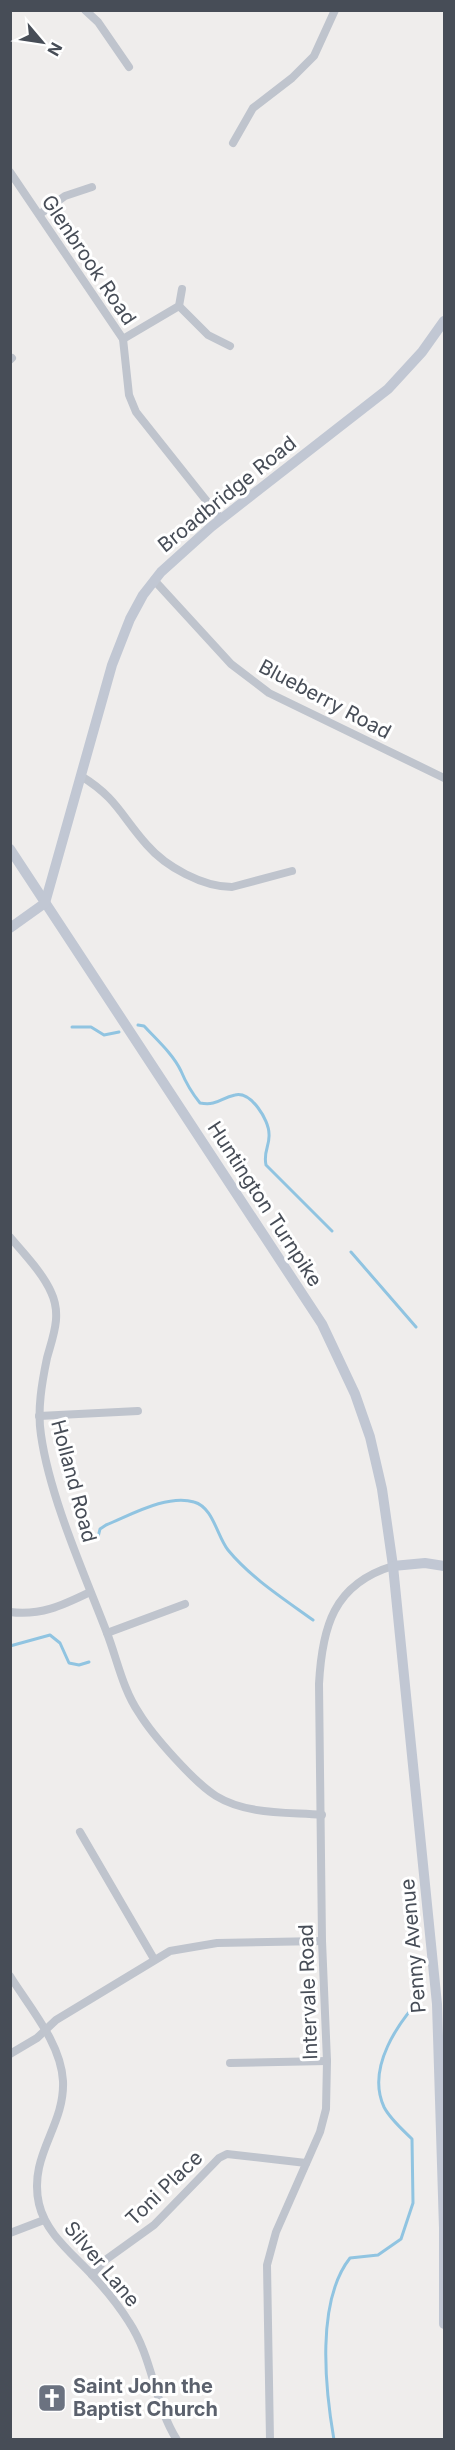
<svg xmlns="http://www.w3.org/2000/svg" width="455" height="2450" viewBox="0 0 455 2450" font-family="Inter,sans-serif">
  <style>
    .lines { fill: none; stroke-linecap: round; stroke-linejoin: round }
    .stream { stroke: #90c4e1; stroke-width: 3 }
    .minor { stroke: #bfc4cd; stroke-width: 8 }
    .secondary { stroke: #c1c7d3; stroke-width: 10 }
    .labels { text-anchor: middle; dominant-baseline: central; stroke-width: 6; stroke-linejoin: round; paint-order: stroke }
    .street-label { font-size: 20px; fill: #474d57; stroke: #fff }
    .worship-label { font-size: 20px; font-weight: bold; fill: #5b616d; stroke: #fff; text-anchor: start }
  </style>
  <rect width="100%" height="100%" fill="#efedec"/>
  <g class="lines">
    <g class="stream">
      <path d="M138,1025l6,1c12,13 29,28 37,45 5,12 10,21 19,32 18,3 20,-5 35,-8 16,-4 34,25 34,39 1,12 -6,17 -3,31l66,66"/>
      <path d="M72,1027h19l13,8 15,-3"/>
      <path d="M351,1252l65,75"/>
      <path d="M98,1537l2,-8 6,-4c25,-10 61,-31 88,-23 19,5 23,34 34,48 23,28 56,49 85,70"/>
      <path d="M10,1646l40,-11 10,8 9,20 10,2 10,-3"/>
      <path d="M334,2440c-9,-52 -18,-139 16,-182l28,-3 23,-16 12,-36 -1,-64c-9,-9 -22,-20 -28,-32 -18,-39 14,-85 40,-112"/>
    </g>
    <g class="minor">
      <path d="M85,10l13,12 31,45"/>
      <path d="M233,143l20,-35 39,-30 22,-22 21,-46"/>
      <path d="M10,172l113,167 6,56 7,17 85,107"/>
      <path d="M40,214l25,-18 27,-9"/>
      <path d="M179,306l29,29 22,11"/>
      <path d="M123,339l56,-33 3,-17"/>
      <path d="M10,360l2,-2"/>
      <path d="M154,580l77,84 38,29 175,85"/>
      <path d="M81,776c36,22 40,40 66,69 19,22 56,42 85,42l60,-16"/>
      <path d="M10,1237c14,17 32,35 41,55 11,23 2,44 -4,66 -5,24 -10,52 -6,77 9,63 43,138 66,198 10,26 16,57 32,80 14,23 55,69 77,83 31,19 72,16 106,19"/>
      <path d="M39,1416l99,-5"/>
      <path d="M10,1612c31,4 53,-7 80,-20"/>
      <path d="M107,1633l78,-29"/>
      <path d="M80,1832l74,127"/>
      <path d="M10,1976c20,32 51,67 53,105 2,46 -35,74 -24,123 7,30 34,50 54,72 13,14 26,30 36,46 24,36 25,82 48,118"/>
      <path d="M10,2054l27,-16 19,-18 114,-69 47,-8 105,-2"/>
      <path d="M230,2063l97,-2"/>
      <path d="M10,2233l34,-13"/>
      <path d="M92,2275l12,-14 50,-36 65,-67 8,-4 79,9"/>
      <path d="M270,2440l-3,-175 9,-33 44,-100 6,-23 1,-48 -5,-120 -3,-257c3,-56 14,-100 74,-118"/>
    </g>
    <g class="secondary">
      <path d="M10,849l312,475 33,70 15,43 12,52 11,77 44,438 7,224v96"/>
      <path d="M10,928l35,-25 67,-238 18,-46 13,-24 18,-23 50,-45 177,-138 34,-37 22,-31"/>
      <path d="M393,1566l32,-3 19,3"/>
    </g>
  </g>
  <defs>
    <g id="church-square" transform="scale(1.5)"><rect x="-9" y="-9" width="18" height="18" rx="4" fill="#6b7280" stroke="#fff"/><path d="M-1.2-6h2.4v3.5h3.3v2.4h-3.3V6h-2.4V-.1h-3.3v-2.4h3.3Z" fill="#fff"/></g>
  </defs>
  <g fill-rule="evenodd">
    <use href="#church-square" x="52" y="2398"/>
  </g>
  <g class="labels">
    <g class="street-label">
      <text transform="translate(89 260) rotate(56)">Glenbrook Road</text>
      <text transform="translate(227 494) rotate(-39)">Broadbridge Road</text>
      <text transform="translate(325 699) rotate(28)">Blueberry Road</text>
      <text transform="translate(265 1204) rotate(57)">Huntington Turnpike</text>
      <text transform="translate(74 1481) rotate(75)">Holland Road</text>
      <text transform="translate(413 1946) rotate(-95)">Penny Avenue</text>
      <text transform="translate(308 1992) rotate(-92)">Intervale Road</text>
      <text transform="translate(164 2188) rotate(-44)">Toni Place</text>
      <text transform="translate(102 2264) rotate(50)">Silver Lane</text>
    </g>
    <g class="worship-label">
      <text x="73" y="2386">Saint John the<tspan x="73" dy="23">Baptist Church</tspan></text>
    </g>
  </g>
  <rect width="455" height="2450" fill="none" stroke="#474d57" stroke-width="24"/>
  <g transform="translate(42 42) rotate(119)" stroke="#ffffff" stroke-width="4.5" paint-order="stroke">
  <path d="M0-4.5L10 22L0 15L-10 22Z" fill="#474d57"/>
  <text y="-9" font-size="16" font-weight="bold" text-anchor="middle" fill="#474d57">N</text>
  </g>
</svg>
